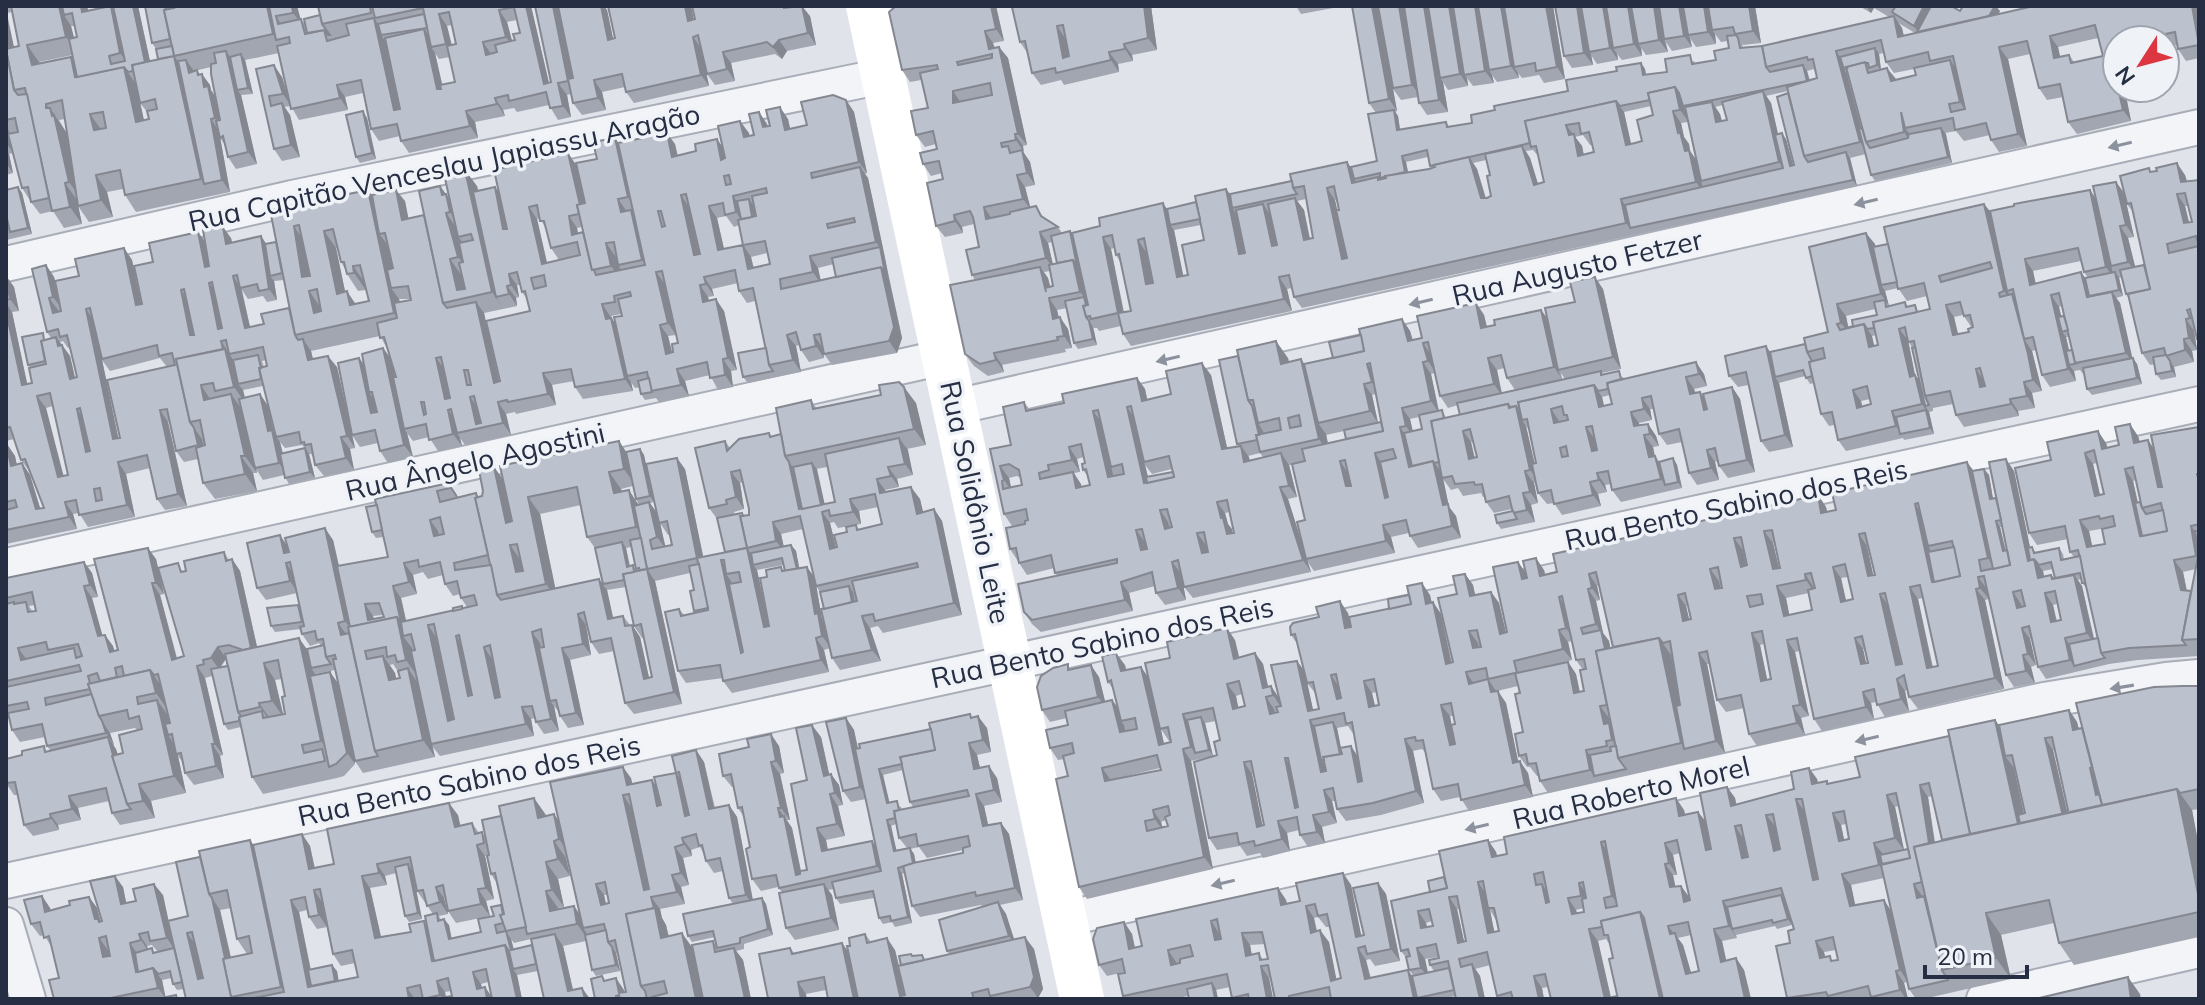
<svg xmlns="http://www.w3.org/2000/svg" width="2205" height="1005" viewBox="0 0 2205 1005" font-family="Mulish,sans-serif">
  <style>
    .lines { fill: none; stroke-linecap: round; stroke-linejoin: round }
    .minor-casing { stroke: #a8adb8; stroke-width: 38 }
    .minor { stroke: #f3f4f8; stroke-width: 34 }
    .secondary { stroke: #fff; stroke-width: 44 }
    .wall { fill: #a2a6b1; fill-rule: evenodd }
    .shaded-wall { fill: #848790 }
    .building { fill: #bcc1ce; stroke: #848790; stroke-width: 2; fill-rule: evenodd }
    .oneway { fill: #8c919e }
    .labels { text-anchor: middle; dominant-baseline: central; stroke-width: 7; stroke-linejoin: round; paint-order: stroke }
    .street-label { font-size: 28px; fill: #262e43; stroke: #eff2f7 }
  </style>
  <rect width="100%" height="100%" fill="#e0e3ea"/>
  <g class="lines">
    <g class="minor-casing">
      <g id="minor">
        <path d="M6,264l286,-66 591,-122"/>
        <path d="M955,407l1244,-280"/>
        <path d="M6,566l938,-209"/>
        <path d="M6,881l2193,-477"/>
        <path d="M1064,919l980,-219 122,-20 33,-3"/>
        <path d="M6,925l22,74"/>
        <path d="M1984,999l215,-49"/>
      </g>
    </g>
    <use href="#minor" class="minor"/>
    <path class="secondary" d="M868,6l214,993"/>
  </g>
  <g class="wall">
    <path d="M6,6h81l1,4 23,-4 4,5 -2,-5h25l12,55 8,-2 -2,-10 -4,-6 -7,-37h26v2h3l-1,-2h95l2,2 27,-2 3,13 5,5 15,-9 -2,-9h213l18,77 2,-1 -16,-76h69l3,4 6,29 2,-1 -7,-32h83l3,13h1l-3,-13h97l1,1 20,9 6,29 -29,6 -5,8 -7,-5 -44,9 4,18 -20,4 -8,-11 -6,-26 8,38 -75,17 -8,-11 -1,-5 -23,5 4,18 -24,5 -9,-12 -2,-9 -4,1 4,22 -13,3 -9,-15 -32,7 -3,-4 -11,2 2,6 -30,6 3,16 -69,15 -8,-12 -1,-5 -21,5 -8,-12 -8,-36 -18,4 3,13 -49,10 -8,-14 -7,1 6,8 10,42 -18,4 -8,-12 -18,-80 26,8 8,26 -11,-50 -34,7 8,34 -12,1 16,69 -21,5 -8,-12 -3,-12 -5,-7 10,54 -94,20 -11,-17 -2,-6 -16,3 6,25 -24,5 -11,-16 4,18 -18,4 -11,-17 -13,3 -9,-12 -9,-14 -9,-35 -4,1 4,19 -7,2zM12,12l7,34 -5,1 -7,-34zM517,20l3,13 -5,7 -3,1 -5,-19zM452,25l4,19 -4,1 -5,-19zM71,26h4l2,11 -3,1zM435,53l4,6 11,-2 5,25 -13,3zM73,55l1,7 -34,2 -1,-2zM211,67l5,30 -5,-7 -1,-5 -10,-11 -6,-3zM136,84l4,19 8,10 1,6 -5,1zM65,119l1,13 -7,-12z"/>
    <path d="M897,6h99l8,35 -11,2 2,5 4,-1 9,11 19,87 -4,1v6l7,10 5,23 -10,2 5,20 28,20 4,6 8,-2 3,3 123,-32 30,-13 4,5 147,-33 -1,-48 -7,-10 9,-97h175l12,73 -21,4 -5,-8 -17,3 -4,-5 1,5 -22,4 -5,-7 2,8 -21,3 -6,-8 1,8 -20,4 -5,-8 5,30 -21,3 -8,-12 -1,-6 -17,3 -8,-11 4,22 -2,1 3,4 2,14 46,-8 3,5 23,-4 23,-13 73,-19 49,-20 24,-8 4,6 1,6 21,-3 27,-11 1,2 21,-3 13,-12 -1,-7 -7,1 -6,-8 1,10 -20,3 -6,-9 2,9 -20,4 -6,-9 2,10 -22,3 -5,-7 1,8 -20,4 -5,-6 1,6 -21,4 -6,-9 2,10 -21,3 -8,-12 -9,-50h200l6,37 -18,2 -1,-1 1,3 19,-1 127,-29 -15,-9 -3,5 -12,-7h92l9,5h40l-2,3 200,-8 1,52 -13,3 -8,-12 -1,-4 -12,3v-8h-48v48h22l-14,3 6,30 -54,13 -9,-12 -5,-25 -16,3 -8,-12 -9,-34 -22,5 19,87 -28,6 -8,-12 -1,-5 -26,6 -8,-10 -11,2 7,30 -77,18 -4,-6 -5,-21 -16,4 7,28 -555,122 -8,-11 -2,-9 -5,1 5,22 -161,35 -8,-12 -2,-8 -22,5 -2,-3h-3l-1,-1 4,18 -19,4 -4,-6 -7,-35 -10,2 2,8 9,11 4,19 -7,1 1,3 -64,13 2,7 -16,4 -14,-10 -9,-12 10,-74 -3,-5 7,-28 -5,-23 -12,3 1,6 -18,4 -9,-11 7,-47 -1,-6 -11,3 -8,-12 14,-15 -1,-5 -11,3 -9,-12 12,-27 -7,-28 -11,2 -8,-12zM1898,22l2,2 15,9 -11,3 -2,-8zM2098,38l5,18 -29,6 -5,-7 -9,2 -2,-10zM1884,53l2,9 8,11 20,-4 2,6 -20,5 -15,-11 -2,-15zM1814,69l3,9 -7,2 -3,-9zM1847,74l1,1 13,53zM1788,91l6,74 -1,1 -7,-27 -8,-5 -7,-31 -5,-7zM1723,105l4,15 -5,1 -2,-7 -5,-7zM1651,106l2,9 -11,26 -11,3 -7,-32zM1688,122l9,39 -7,-10 -1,-7 -5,-7 -3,-14zM1583,135l7,10h2l2,7 -10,3 -2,-9 -7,-9zM1533,150l6,7 5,25 -6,2 -8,-26 -4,-7zM1428,157l4,11 -24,4 -2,-10zM1486,160l4,15 1,21 -5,2 -9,-29 -4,-6zM1306,199l7,39h-3l-6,-28 -7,-9zM1337,199l2,11h-2l-2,-10zM1201,225l3,15 -16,35 -5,1 -9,-46zM1052,242l5,21 -4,1 -5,-21zM1114,248l2,7 5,8 10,48 -7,1 -13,-63zM1050,271l3,15 -3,1 -2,-9 -4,-6z"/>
    <path d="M1151,6l6,44 -25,5 1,6 -15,3 1,8 -55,13 -3,-5 -20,5 -9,-12 -4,-19 -8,-12 -8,-35z"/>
    <path d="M1296,6h48l-43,8z"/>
    <path d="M846,100l8,12 13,61 -2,1 3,4 34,160 -5,15 -65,12 -8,-11 -2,-7 2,11 -15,4 -8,-12 -2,-5 -3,1 5,26 -53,11 -5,-6 23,-29 -11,-47 -8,2 -8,-12 -1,-8 -26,6 2,7 -6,1 1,4 15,10 13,59 -6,1 2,16 -15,3 -8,-15 -25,6 4,15 -30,6 -3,-4 -11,2 -4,-6 -1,-7 -5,1 -4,-6 2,9 -50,8 -8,-12 -1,-6 -22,4 4,20 -40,9 -1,-2 -9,2 5,21 -46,10 -5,-7 2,8 -24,5 -9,-14 -16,4 -6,-8 6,24 -25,6 -8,-12 -2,-8 -18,4 -8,-12 7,-77 5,6 19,-16 8,11 -4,-11 -7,-12 -69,15 2,8 24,8 18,81 -5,1 4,21 -30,6 -9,-11 -1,-8 -3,-3h-2l6,24 -26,6 -5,-9 -21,5 -7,-11 1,4h-4l4,18 -42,8 -12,-16 -5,-24 -14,3 -8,-11 -6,-29h-2l19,84 -22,4 -8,-11 -7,-31 -24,6 9,43 -47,10 -9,-14 -6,1 4,15 -71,15v-100l9,12 2,9 5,-2 8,12 10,33h4l-14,-36 -9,-12 -7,-21 -8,2v-165l8,11 5,24 -7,1 15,72 5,-1 -2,-15 -2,-3 19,-26 4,-1 -4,-6 -1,-67 8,12 1,4 24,-5 45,-28 8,12 9,44 12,-42 45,-30 7,10 26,-4 1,5 29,-7 5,8 10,-2 -6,-32 102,-15 33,6 3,17 16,-3 16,-29 11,15 26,-15 1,4 17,-3 4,5 69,-39 8,12 21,-6 18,-21 3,5 57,1 3,12 18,-5 21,-12 6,9 26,-15v3l5,-1 5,-23 9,14 20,-7 2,10 17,-4zM726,216l8,11 5,-2 4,20 -19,4 -7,-31zM540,218l6,11 5,19 8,12 -12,3 -10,-44zM582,227l1,5 -5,1 -1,-5zM336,248h2l3,14 4,7 2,5 11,17 8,-1 3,11 -13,3 -11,-12zM767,253l3,11 -16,4 -3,-11zM834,264l2,13 -15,3 -3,-12zM284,280l5,28 -25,16 -14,3 -8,-37 6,9 15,-3 4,6 10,-2 -3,-19zM517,285h3l2,7 5,7 3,12 -31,71 -15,-69 33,-7 -1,-8 3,-1zM399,299h12v1l-11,2zM621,314l1,2 -7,8 -4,-8zM676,335l2,8 -5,9h-1l-4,-16zM63,341l5,7h2l7,29 -2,1 -5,-22 -10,-14zM160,358l7,9 -49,71 -16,-78 8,11zM266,360l1,6 -3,1 -2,-6zM263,386l13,51 9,11 17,-3 3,3 -22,5 -3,-11 -6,-9 -6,-27 -8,-12 -15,3 -2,-7zM53,406l15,69 -5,1 -17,-68z"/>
    <path d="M367,118l9,41 -16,4 -4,-6z"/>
    <path d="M2151,172l34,3 2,6 12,-1v161l-4,-11 -1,1 3,19 -5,1 2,11 -20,5 2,10 -15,3 -5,-6 -1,-10 -5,1 -8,-12 -13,-54 -3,-5 -4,-17 -3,1 4,18 -7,2 4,5 12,56 5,5 5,20 -50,11 -5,-6 -3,-14 -4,-5 -6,1 2,10 -26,6 -8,-12 -6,-25 -4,1 10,40 -10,2 3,15 -17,3 1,5 -55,11 -8,-12 -3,-11 -20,4v-1v4l-4,1 5,22 -30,6 -1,-2 -57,13 -8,-11 -4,-15 -5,1 -8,-12 -7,-31 -4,1 -5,-8 -26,7 14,64 -24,5 -8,-11 -13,-56 -10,2 -9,-11 37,-30 4,6 35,-8 23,-12 -19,-85 57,-14 9,14 13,-3 96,-40 6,8 100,-22 6,9 20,-17 8,11 10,44 -6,1 7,29 9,-2 -11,-53 -6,-8zM2185,206h3l4,16h-3zM2081,261l3,11 4,6h-3l-4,-6 -45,12 -3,-13zM1898,288l9,13 20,-5 3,13 -11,3 -11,-5 -3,-5 -16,4 -4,-15zM2062,306l2,10 -3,1 -2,-10zM1875,309l2,6 -29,13 -2,-12zM1963,315l9,13 -3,4 -11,2 -4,-17zM1876,335l2,10 -4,1 -2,-10zM2066,337h3l3,13h-3zM1908,340l4,8 8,33 -5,-6zM1870,399l1,5 -9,2 -1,-5z"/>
    <path d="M18,187l4,6 10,41 -26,6v-50z"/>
    <path d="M1603,289l18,80 -19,4 1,1 20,3 1,2 80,-5 3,12 -13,3 2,4 8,5 28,-11 8,12 15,73 -27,6 -9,-12 -1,-5 -3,1 4,18 -22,5 -8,-12 -7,-31 -15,3 -8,-11 -5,-25h-4l2,11 -13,3v2l9,-1 8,12 3,10 -6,1 2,9 4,6 14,-4 4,7 5,23 -61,14 -9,-12 -1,-6 -6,1 2,7 -9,2 3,12 -39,9 -8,-12 -7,1 -9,-11 -2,-11 -2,1 4,20 -7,2 4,17 -34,7 -4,-6 16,-12 -1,-2 -18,4 -8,-11 -2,-5h-1l-2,-4 -18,3 -5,-8 -7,2 -8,-11 6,28 7,9 5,22 -43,10 -8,-12 -1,-3 -18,4 4,16 -81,18 -7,-10 4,11 -118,26 -9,-11 -3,-14 5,27 -21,5 -9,-12 -1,-7 -26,7 4,18 -92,21 -9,-8 -8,-12 33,-36 -3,-8 -27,7 -17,-26 15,-25 -13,2 -8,-12 -14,-65 21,-4 13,-43 6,8 34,-7 73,-25 8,11 2,11 24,-6 40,-19 16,73 11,-2 -19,-86 69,-2 1,4 12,-3 3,5 29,-6 28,-23 41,-16 8,12 3,9 9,-2 54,-35 8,12 3,12 54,-17 6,8 28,-16zM1504,368l3,10 8,12 47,-11 -1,-6 4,6 -63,14 -5,-23zM1435,373l5,23 8,12 10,-3 2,10 -14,3 -4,-8 -3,1 -8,-37zM1376,394l5,28 -3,1 -6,-28zM1610,395l2,9 -8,2 -2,-9zM1419,417l3,12 -9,2 -3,-12zM1526,426l4,5 6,32 -2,1zM1344,431l2,8 -18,4 -2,-9v1zM1471,442h2l4,15 -2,1zM1260,453l3,4 -13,3 -2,-4zM1084,457l1,6 -2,7 6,8 1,7 -8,2 -8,-14 6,-1 -3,-13zM1145,465l7,9 20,-5 1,3 -25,5zM1289,465h3l13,55 -1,30 -16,-51 9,-2zM1017,476l4,2 1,7 -11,2 -2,-9zM1230,512l4,21h-2l-4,-9 -3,-11z"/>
    <path d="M811,400l6,9 99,-6 10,42 -19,4 6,26 -16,4 2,8 -14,3 1,2 34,7 3,13 11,-3 8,12 20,94 -79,18 -5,-7 -8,2 11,33 -41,9 -8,-12 -2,-10 -6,2 5,22 -97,21 -9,-12v-3l-37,5 -8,-12 1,-62 5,6 12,-2 -2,-2v-21l-4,-17 -35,8 27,123 -48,10 -9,-11 -11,-52 -15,3 -8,-12 -4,-17h-1l5,30 -21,5 14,65 -16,3 -8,-12 -1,-4 -5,-6 5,25 -15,3 -8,-12 -1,-4 -4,1 3,17 -94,20 -8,-10 3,11 -72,16 -8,-12 -20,-91 -20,4 23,9 17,81 -11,12 -7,2 -74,16 -11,-17 -11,-50 -13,3 -4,-6 -12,-53v5l-7,2 18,77 -3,1 4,22 -30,7 -9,-12 -1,-9 -6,-8 8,37 -35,8 4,17 -35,7 -8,-12 -3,-12 -31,7 3,12 -23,5 1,5 -26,6 -9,-11 -6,-30h-4l-8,-12 44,-33 -3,-4 -2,-9 -25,5 -8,-12 -3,-12 -3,-4v-136l78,-16 8,11 6,24 -6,1 10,37 11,11 1,5 4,-1 38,-91 2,9 26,3 40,-19 5,8 3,-1 8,12 17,76 50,2 14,-3 -2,-3 -9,3 -8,-12 -1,-5 -26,3 -4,-6 29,-18 -3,-15 -31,7 -9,-12 30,-42 46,-6 6,26 49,-9 -5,-20 -7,1 -4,-6 5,-27 72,-22 8,12 1,2 18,-4 3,4 3,-1 12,-29 9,12 116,-38 7,11 14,-3 4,6 10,47 -4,1 7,11 28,-45 18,88 22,-5 -7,-32 -9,-12 16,-67 5,7 39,-15 2,3 10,-2zM827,467l8,35 -11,2 -8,-35zM743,482l6,27v6l-5,1 -2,-3 -7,2 -1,-3 10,-3 -4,-26zM633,486l3,13 3,6 -17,-14 -1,-2zM581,505l6,32 8,11 8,36 4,6 19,-3 8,39 8,12h2l8,39 -3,1 -9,-41 -8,-12h-2l-7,-9 -10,2 -6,-28 -8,-11 -44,9 -15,-74zM878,507l4,17 -23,6 -3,-5 5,-1 -2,-13zM834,522l4,6 12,-2 -3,6 -11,16 -6,-25zM660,523l8,12 2,-1 2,11 -7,2zM803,529l11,48 -15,-9 -3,-17 -5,-6 -7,2 -3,-13zM631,547l5,22 1,2 -4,-6 -3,1 -4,-18zM784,565l1,6 -17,51 -11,-52zM159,570l25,86 -7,2 -17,-63 4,-1zM423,572l5,7 15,-4 2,9 8,12 7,-2 1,4 6,9 -4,1 -1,-2 -9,5 -47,10 -5,-23 16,-4 -4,-19zM816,586l4,6 4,17v13l-2,-3zM35,605l1,6h-4l-3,-5zM383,615l1,2 -10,2 -1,-3zM226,659l2,7 -7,1zM393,664l6,9 1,5h-4l-1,-5 -5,-8zM282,679l3,17v18h-2l-8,-34zM135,728l2,2 -14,23 -5,1 -5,-9h1l-4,-12z"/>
    <path d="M2199,427v229l-61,4 -29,4 -63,15 -8,-12 -6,-28h-2l6,26 -5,2 4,16 -21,4 -8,-12 -17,-76 -4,1 19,89 -86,20 -9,-12 -1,-8 -3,2 4,20 -24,6 -9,-15 -5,1 3,16 -52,12 -8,-12 -14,-68 -5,1 14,64 -8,2 4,17 -48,11 -8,-12 -5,-26 -18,4 -9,-12 -7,-36h-3l18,89 -177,40 -8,-12 -1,-5h-2l-7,-9h-3l-8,-11 4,-24 -5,-46 -21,5 9,12 12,58 10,12 5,24 -64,14 -9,-14 -19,4 -8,-12 -8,-37 -3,-3 -9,2 11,52 -43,12 -35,6 -9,-12 -1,-8h-4l5,22 -15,4 3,16 -17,4 -8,-12 -1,-5 -12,3 3,18 -27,7 -3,-5 -13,3 -7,-10 -23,4 -8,-12 8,-83 3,-15 -4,-19 -11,2 8,33 -22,5 22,108 -126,30 -8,-12 -11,-111 -4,-17 -6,1 -8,-12 18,-23 -1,-7 -17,4 -8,-12 30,-40 27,7 6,25 7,-2 6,8 -5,-19 -5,-7 17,-17 1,5 23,8 21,-20 65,-18 4,17 16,-4 8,11 5,22h3l7,11 19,-36 8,11 -7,-27 -7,-10 57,-22 3,14 38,-18 41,-14 2,8 1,-1 8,12 11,49 1,-1 4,-68 8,-20 8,11 2,10 16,-3 8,11 7,30 1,-1 11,-70 7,10 19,-2 1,4 273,-79 8,12 1,5 146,-41 16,4 4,24 3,-1 18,-27 16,77 6,4 23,-4 4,6 1,5 10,-2 -4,-5 -2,-13 -31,6 -8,-12 22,-73 55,-17 2,5 11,-3 19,-9 2,6 8,-2 6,9zM2097,463l7,31 -4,1 -7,-31zM2136,480l4,22h-2l-5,-21zM2000,527h2l5,23 -1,1zM2106,528l-1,16 -13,2 -3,-15zM1773,543h1l6,25h-1zM1867,546h1l7,29h-2zM2053,569l2,9 -4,-3 -7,1 -1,-5zM2196,569l-5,22h-4l-4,-19zM1848,577l5,22 -7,2 -5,-23zM2081,579l1,4 5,6 11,49h-4l-12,-52 -4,-6zM1599,585l14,62 -3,1 -1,-7 -6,-8 -7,-32 4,-1 -3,-14zM1809,593l3,17 -23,5 -3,-17zM1923,598l15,68 -5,1 -15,-68zM2057,604l4,16 -4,1 -4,-16zM1686,606h2l3,13h-2zM1572,641l4,19 7,10 1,21 -4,1 -4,-18 -8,-12 -25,6 29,-8 -4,-18zM1764,644l7,35 -4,1 -7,-35zM1863,649h2l3,14h-2zM1306,679l1,4 9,11 3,15 -6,1zM1377,692l2,13 -4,1 -3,-13zM1242,694l3,12 -7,2 -2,-12zM1450,716h4l1,8 -4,1zM1348,726l6,9 4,21 -17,-8 -4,-20zM1161,729l8,12 2,-1v2l-7,2zM1160,768l1,2 -51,10zM1252,774h2l10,51h-2zM1166,820l2,6 -5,2 -2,-6z"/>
    <path d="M2199,686v123l-7,1 7,37v90l-125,28 -15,-22 -5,-20 -53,12 10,44 -88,20h-7l-7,-10 -2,-7 -3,1 4,16h-120l2,-56 4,-14 -2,-4 -15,4 -2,-3 -39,9 1,3 -15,3 4,20 10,-3 8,12 7,29h-200l-3,-12 -6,1 2,11h-44l-3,-3 -7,-31 -15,4 5,7 5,23h-29l-1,-3 -11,3h-171h2l-4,-21h-2l4,21h-40l-3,-12 -14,3 2,9 -30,-3 -16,3h-47l-2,-3 2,-24 -18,4 -8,-11 25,-43 8,12 3,13 7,-1 136,-58 8,12 1,3 13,-2 43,-28 8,12 10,51 3,-1 14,-52 8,11 14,67 -25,5 -5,-7 -4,1 5,18 41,-2 1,-1 -4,-5 -2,-11 -6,-8 -10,-50 39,-9 14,-15 44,-37 8,12 1,4 187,-46 1,5 13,-3 8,10 21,-35 8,11 1,6 58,-15 15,-21 8,11 1,4 11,1 31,-7 89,-41 46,-16 4,5 70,-15 8,12 2,7zM2053,750h2l13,60 -1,1zM2014,768h1l10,45h-1zM1932,796l10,44 -7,2 -7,-45zM1899,806l9,43 -4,1 -9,-43zM1846,824l3,15 -5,1 -3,-15zM1680,853l9,44 -8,-11h-6l-2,-11h4l-4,-20zM1884,878l7,33 -36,-6 -4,-20zM1584,908v4l-7,1 -1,-3zM1457,909h2l7,32h-2zM1490,910l6,10 3,11 -5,1zM1318,917l8,10h4l11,51 -5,1 -7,-37 -12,-11 -3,-13zM1432,921l1,5 -6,1 -1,-4zM1691,935l8,36 -8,2 -8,-28 -5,-7zM1606,939l4,6 3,13 4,38 -6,1 -13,-56zM1265,944l3,15 -5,1 -4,-7 -7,2 -2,-10zM1836,950l2,10 -5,1 -8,-4 -1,-5zM1439,957l-9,8 4,6 -6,1 -3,-13z"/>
    <path d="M846,718l8,12 4,18 114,-30 15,10 4,24 -14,3 3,13 17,10 5,24 -18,4 4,19 13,-2 8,11 14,66 -23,5 6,9 8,26 20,9 9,40 -5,9 -210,1 -2,-9 -20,4 -38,4 22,-50 4,5 48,-10 7,9 1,-6 15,-12 6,8 24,8 4,15 14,-9 13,3 23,-5 -2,-3 36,-44 -2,-2 -61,12 -8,-11 -7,-33 -3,1 10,49 -17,4 -3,-5 -9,2 -4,-6 -5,-20 -34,6 -4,-6 -2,-9 -6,1 4,5 7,35 -44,10 -9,-12 -4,-36 -4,-5 -17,4 -9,-12 -2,-32 -6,-30 -6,-9 -5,-21h-1l-9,-11 56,-30 5,27 -4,1 10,46h-3l5,8 9,43 6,-1v-90l14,-43 8,37 10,11 4,20 -5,1 7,30 -19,4 2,10 44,-9 3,5 -9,-47 -15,3 -8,-11zM903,770l7,32 3,5 -11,3 -1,-3 -12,-5 -6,-27zM896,824l3,14 8,10 -11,3 -5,-25zM919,847l8,11 36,-8v3l-47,10 -2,-9 -4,-5z"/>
    <path d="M696,750l8,12 11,46 14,-3 8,12 16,83 9,-2 4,6 7,31 -29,9v5l-8,2 7,9 8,39h-156l10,-18 21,11 -8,-38 -2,-1 4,18 -24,5 -4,-6 -6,-29 -23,5 10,44 9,-2 8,11h-46l-6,-28 -21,4 5,24h5h-104l-1,-1 -5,1h-231l-2,-10 -7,1 -4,-6 -1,-6 -10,2 3,17 14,2h-125l5,-21 -6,-29 -9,-14 -4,1 -9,-12 11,-28 8,12 1,3 19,-6 19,-8 8,11 3,13h2l21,-34 3,16 37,-8 5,25 20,-4 12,-59 50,-17 3,5 49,-11 8,12 5,22 19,-4 124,-49 2,10 12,-2 7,10 6,3 61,-20 13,5 72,-43 1,6 20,-4 4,6 20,-13zM700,847l4,7 2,7 8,12 9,-2 6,27 4,6 -45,32 4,6 23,-5 2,10 -4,-6 -21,7 -23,-12 -3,-11 -4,-7 -2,-9 25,-5 -4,-17 8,-2 -6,-27 9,-2 -1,-6zM489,855l2,19 5,8 6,24 -21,26 -30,7 -2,-14 -8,-5 -2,-4 9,-2 -4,-16h1l3,13 8,12 34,-7 -4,-15 8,-2 -9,-43zM567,857l13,58 -22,-6v-1l6,-1 -6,-28 12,-3 -4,-18zM412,870h1l4,21 16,23 -6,12 -3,-5 -13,11 -30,5 -11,-49 17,-3 -2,-9 11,-3 9,43 4,6 13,-3zM604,895h3l2,8 -3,1zM231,908l6,31 10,15 -16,3 -11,-47zM307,910l2,7 8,12 10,-2 6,27 8,12 14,-3 3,14 -20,4 -1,-10 -26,-1 -12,-58zM511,939l3,4 17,-4 1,6 -18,4zM152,945l6,7 -3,1 -7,-4 -1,-3zM488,982l3,14 -6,-9 -3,1 -1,-4zM451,991l1,5 -6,1 -1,-5z"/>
  </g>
  <g class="shaded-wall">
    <path d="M59,6h8l-3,9 7,11 7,28 -12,-17z"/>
    <path d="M81,6h6l4,17 -9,-11z"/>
    <path d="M111,6l8,11 10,48 -9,-12z"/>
    <path d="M133,6h5l16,74 -8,-12z"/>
    <path d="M267,6h1l16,22 -8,12 -3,-6z"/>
    <path d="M292,6h5l5,18 -9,-11z"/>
    <path d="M526,6h5l21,90 -8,-12z"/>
    <path d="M553,6h5l19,87 -9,-12z"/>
    <path d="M601,6h3l3,4 9,42 -8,-12z"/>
    <path d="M685,6h6l5,27 -8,-12z"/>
    <path d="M802,6l8,10 6,29 -8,-12z"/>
    <path d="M991,6h5l8,35 -8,-12z"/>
    <path d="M1144,6h7l6,44 -9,-12z"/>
    <path d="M1372,6h6l19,105 -8,-12z"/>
    <path d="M1399,6h6l15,90 -8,-11z"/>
    <path d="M1424,6h6l10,72 3,4 5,30 -9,-12z"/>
    <path d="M1449,6h6l9,69 3,3 1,8 -8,-12z"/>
    <path d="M1475,6h6l8,64 3,5 2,8 -9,-12z"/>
    <path d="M1501,6h6l7,61 4,6 1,5 -8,-12z"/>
    <path d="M1546,6h7l12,73 -8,-12z"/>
    <path d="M1577,6h6l6,46 2,2 2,11 -9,-12z"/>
    <path d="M1603,6h6l4,42 4,6 1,6 -8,-12z"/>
    <path d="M1628,6h6l4,38 3,4 1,8 -8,-12z"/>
    <path d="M1654,6h6l4,33 4,13 -9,-12z"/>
    <path d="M1679,6h6l3,29 2,3 2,9 -8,-11z"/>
    <path d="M1704,6h6l2,24 3,4 1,10 -8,-12z"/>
    <path d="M1749,6h6l6,37 -8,-12z"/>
    <path d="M1866,6h6l2,2 -3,5z"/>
    <path d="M1924,6h14l-16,32 -8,-12z"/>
    <path d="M1995,6h1l4,5 -10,19 -5,-6z"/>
    <path d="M2192,6h6l1,5v29z"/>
    <path d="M499,10l8,12 7,26 -8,-11z"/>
    <path d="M6,11l17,78 -6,1 -11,-55z"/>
    <path d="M439,14l8,12 7,30 -8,-12z"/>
    <path d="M1894,16l8,12 4,20 -8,-11z"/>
    <path d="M374,18l8,12 -1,5 4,6 17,81 -8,-12z"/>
    <path d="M1057,26l8,12 7,31 -9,-11z"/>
    <path d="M424,29l9,12 -2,6 4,6 11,48 -9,-12z"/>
    <path d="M985,31l8,12 5,18 -9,-12z"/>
    <path d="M2050,36l8,11 5,23 -9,-12z"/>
    <path d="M693,37l8,11 8,38 -8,-11z"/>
    <path d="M779,40l8,11 -5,8 -9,-12z"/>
    <path d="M483,42l8,12 -5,1z"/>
    <path d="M1124,44l8,11 1,6 -8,-12z"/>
    <path d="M27,45l12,17 5,20 -12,-17z"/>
    <path d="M999,47l9,11 19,87 -9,-11z"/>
    <path d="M1999,47l9,12 19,87 -9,-12z"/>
    <path d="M1875,48l4,6 2,17 -4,-6z"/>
    <path d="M226,51l8,12 3,27 4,5 16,69 -9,-12z"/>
    <path d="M1836,51l8,12v6l3,5 21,80 -8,-12z"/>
    <path d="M723,52l8,11 4,18 -8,-12z"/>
    <path d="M1109,52l9,12 1,8 -8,-12z"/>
    <path d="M241,54l4,6 8,34 -5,-6z"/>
    <path d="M174,56l12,17 18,111 8,12 -11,-17z"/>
    <path d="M71,57l11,17 -7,3z"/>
    <path d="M186,60l8,11 -5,2z"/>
    <path d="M1950,60l8,11 10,43 -8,-12z"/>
    <path d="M1641,63l4,6 2,13 -4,-7z"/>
    <path d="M274,65l8,12 9,29 -8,-12z"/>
    <path d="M1803,65l4,6 4,16 -4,-6z"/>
    <path d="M124,67l12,17 12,55 -12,-17z"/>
    <path d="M1887,68l9,11 -5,2z"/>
    <path d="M197,70l5,8v-4l8,11 1,5 5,8 7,32 -8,-12z"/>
    <path d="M594,80l8,12 4,18 -8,-12z"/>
    <path d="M558,83l9,12 4,22 -8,-11z"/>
    <path d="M337,85l8,12 3,13 -8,-12z"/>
    <path d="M1675,87l9,12 -1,7 3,6 2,9 -8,-11z"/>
    <path d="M2118,88h5l2,3 6,30 -8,-11z"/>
    <path d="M953,91l8,12h-8z"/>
    <path d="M1763,91l8,12 16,71 -8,-12z"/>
    <path d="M495,98l8,12 2,6 -8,-12z"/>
    <path d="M846,100l8,12 13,61 -8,-11z"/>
    <path d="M1616,101l8,11 10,45 -8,-12z"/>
    <path d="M1712,102l8,12 5,20 -9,-12z"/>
    <path d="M282,103l8,12 10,42 -9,-12z"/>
    <path d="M46,104l5,7 -1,-3 16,24 15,67 -12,-17z"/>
    <path d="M780,107l8,12 5,23 -8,-12z"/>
    <path d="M1394,110l4,6 3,20 -4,-6z"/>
    <path d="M363,111l4,7 9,41 -4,-6z"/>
    <path d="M466,111l9,11 3,16 -8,-12z"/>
    <path d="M1673,111l8,12 3,14 5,7 1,7 7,10 7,33 -8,-12 -18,-49z"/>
    <path d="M759,112l8,12 4,15 -8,-12z"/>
    <path d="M1901,112l4,16 6,8 1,8 -8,-12z"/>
    <path d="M90,114l12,17 -8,-1z"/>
    <path d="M211,119l8,12 11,61 -8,-12z"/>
    <path d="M740,121l9,12 3,16 -8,-12z"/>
    <path d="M1566,125l16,21 4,22 -8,-12 -9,-21z"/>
    <path d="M6,126l4,7 4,15v5l-8,-10z"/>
    <path d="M1941,128l5,6 6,29 -4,-6z"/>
    <path d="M667,133l8,11 5,25 -8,-12z"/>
    <path d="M1782,133l4,6 9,33 -5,-6z"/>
    <path d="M1015,134l8,12 1,6 -8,-12z"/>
    <path d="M615,138l12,17 13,59 -12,-17z"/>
    <path d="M717,139l8,12 4,20 -8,-11z"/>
    <path d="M1522,146l8,12 12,39 -8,-12z"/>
    <path d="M6,149l3,5 4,19 -7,-10z"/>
    <path d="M1022,150l8,12 5,23 -8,-12z"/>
    <path d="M1846,152l4,6 7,28 -4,-6z"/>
    <path d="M568,153l8,12 14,60 -8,-11z"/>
    <path d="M1402,156l4,6 3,16 -4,-6z"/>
    <path d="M1469,157l8,12 12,41 -8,-12z"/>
    <path d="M1347,162l8,11 -1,6 4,6 -6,-2z"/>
    <path d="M2177,163l8,12 5,18 -9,-11z"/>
    <path d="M860,167l8,11 16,75 -8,-11z"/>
    <path d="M465,170l12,16 24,110 -5,1 8,12 -12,-17z"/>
    <path d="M96,175l11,17 6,25 -12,-17z"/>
    <path d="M1017,175l8,12 6,23 -8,-11z"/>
    <path d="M2116,182l8,11 10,44 -8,-12z"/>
    <path d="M65,183l12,17 5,24 -12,-17z"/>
    <path d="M440,186l18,25 4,18 -12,-17 -8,-17z"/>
    <path d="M18,187l4,6 10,41 -4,-6z"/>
    <path d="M495,187l8,11 9,43 -9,-12z"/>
    <path d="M1327,188l8,12 15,71 -8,-12z"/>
    <path d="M1226,189l8,11 -2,8 5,6 11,52 -9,-12z"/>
    <path d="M368,190l12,16 -1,28 9,11 9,42 -6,1 8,11 7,31 -12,-17z"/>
    <path d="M396,190l9,11 6,30 -9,-11z"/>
    <path d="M2090,190l8,12 16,77 -8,-12z"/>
    <path d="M2177,194l8,12 7,29 -8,-12z"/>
    <path d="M681,195l8,12 13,60 -8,-12z"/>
    <path d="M733,196l8,11 3,17 -8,-12z"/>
    <path d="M1295,198l9,12 8,41 -8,-11z"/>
    <path d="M618,199l12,17 -9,-4z"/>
    <path d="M749,199l4,6 5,24 -4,-6z"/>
    <path d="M1621,199l8,12 1,17 -4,-5z"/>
    <path d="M1163,203l8,12 -1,10 4,5 12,59 -9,-12z"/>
    <path d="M1263,204l8,12 9,41 -8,-11z"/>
    <path d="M1984,204l9,11 14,76 3,4 2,8 -8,-12z"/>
    <path d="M709,206l8,12 10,44 -9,-12z"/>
    <path d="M529,207l8,12 13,57 -8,-12z"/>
    <path d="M984,207l8,12h-6z"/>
    <path d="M631,210l11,17 12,50 -12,-17z"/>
    <path d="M446,213l12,17v7l3,3 9,33 -12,-16z"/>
    <path d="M954,215l8,12 1,6 -8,-12z"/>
    <path d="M569,216l8,12 3,18 -8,-11z"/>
    <path d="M294,226l11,17 8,47 -11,-13z"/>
    <path d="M2120,226l8,12 9,36 -9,-12z"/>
    <path d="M223,227l8,11 4,18 -9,-12z"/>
    <path d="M324,231l12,17 13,62 -12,-16z"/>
    <path d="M1070,231l5,6 15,79h-2l-4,-19 -4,-5 -7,-32z"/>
    <path d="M198,232l8,11 7,36 -8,-12z"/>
    <path d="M1040,232l8,11 6,27 -8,-12z"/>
    <path d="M1866,233l9,11 9,41h-3l4,6 4,15 -8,-12z"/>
    <path d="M261,236l8,12 1,28 4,5 3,19 -8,-11z"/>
    <path d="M1103,237l8,12 15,76 -8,-12z"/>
    <path d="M1138,240l8,12 9,44 -9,-12z"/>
    <path d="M606,243l12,17 5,23 -12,-17z"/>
    <path d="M743,245l8,12 5,24 -8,-12z"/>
    <path d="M880,247l4,6 5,26 -4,-6z"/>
    <path d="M124,248l8,12 12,57 -8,-12z"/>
    <path d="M810,256l8,12 3,16 -8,-12z"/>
    <path d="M450,259l12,17 5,21 -10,-7z"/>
    <path d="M2025,259l8,12 5,26 -8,-12z"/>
    <path d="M46,265l8,12 8,32 -9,-12z"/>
    <path d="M353,266l12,17 1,7 -12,-17z"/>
    <path d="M881,267l8,12 13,59 -5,15 -8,-12z"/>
    <path d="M1040,267l8,11 5,19 -7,-5z"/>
    <path d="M656,272l9,12 11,51 -8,-12z"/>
    <path d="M2081,272l8,12 4,18 -6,-5z"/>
    <path d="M2115,272l4,6 4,18 -4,-6z"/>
    <path d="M509,274l8,11 2,12 -8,-12z"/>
    <path d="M6,276l8,11 5,24 -9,-12z"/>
    <path d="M233,276l8,12 12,52 -8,-12z"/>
    <path d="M704,277l8,12 2,7 -8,-12z"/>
    <path d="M1279,277l8,12 5,22 -8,-12z"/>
    <path d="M1595,277l8,12 18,80 -8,-12z"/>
    <path d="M209,283l8,11 10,47 -9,-12z"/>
    <path d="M700,285l8,12 4,17 -9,-12z"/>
    <path d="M507,286l9,12 1,8 -8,-12z"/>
    <path d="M181,290l8,12 10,45 -9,-12z"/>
    <path d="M309,291l12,17 5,22 -12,-17z"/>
    <path d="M347,291l11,17 4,14 -12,-17z"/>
    <path d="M2112,292l8,11 14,62 -8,-12z"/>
    <path d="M2012,294l8,12 4,33 8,12 10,40 -9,-11z"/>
    <path d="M2051,295l8,12 6,24 -3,1 4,5 6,27 -3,1 5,6 2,10 -8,-12z"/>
    <path d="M49,298l9,12 3,15 -8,-12z"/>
    <path d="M1049,298l8,12 5,21 -9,-12z"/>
    <path d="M716,299l8,12 13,59 -9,-12z"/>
    <path d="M476,302l8,11 18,81 -8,-11z"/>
    <path d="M6,303l6,9 18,85 -8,-12 -16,-74z"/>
    <path d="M1476,303l8,12 6,25 -9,-12z"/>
    <path d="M602,304l17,25 8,47 4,6 2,9 -8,-12z"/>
    <path d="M1837,304l9,12 4,19 -9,-12z"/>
    <path d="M1946,305l8,12 7,30 -8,-12z"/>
    <path d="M86,309l8,12 27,130 -8,-12z"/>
    <path d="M1541,310l9,12 8,48 4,9 -8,-12z"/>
    <path d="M1060,317l8,12 4,19 -8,-12z"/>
    <path d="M1402,319l8,12 6,22 -8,-12z"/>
    <path d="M2186,319l8,12 3,19 -8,-12z"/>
    <path d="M1089,321l4,6 4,18 -4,-6z"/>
    <path d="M1864,324l8,12 5,23 -8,-12z"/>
    <path d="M660,325l8,11 7,29 -9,-11z"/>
    <path d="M1899,329l9,11 7,35 9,12 1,19 4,6 5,22 -4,-6 -4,-18 -4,-6 -12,-27z"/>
    <path d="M787,335l9,11 5,26 -8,-12z"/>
    <path d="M814,335l8,12 2,11 -8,-12z"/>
    <path d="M56,337l14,19 8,35 -8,-12z"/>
    <path d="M303,339l8,12 5,21 -8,-12z"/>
    <path d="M2184,339l8,12 2,11 -9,-12z"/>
    <path d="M221,341l16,25 1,18 5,6 3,14 -12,-17z"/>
    <path d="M1276,341l12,17 5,23 -12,-17z"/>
    <path d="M1423,343l8,12 5,18 -8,-12z"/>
    <path d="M1766,346l8,12 1,19 4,6 14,64 -8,-12z"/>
    <path d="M383,348l8,11 15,70h-2l3,4 6,24 -9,-12z"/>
    <path d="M994,353l8,12 2,7 -8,-12z"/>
    <path d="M328,356l9,11 18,81 -8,-12z"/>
    <path d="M359,358l8,12 2,22 5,8 6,25 -9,-12z"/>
    <path d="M436,358l9,12 9,40 -9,-11z"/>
    <path d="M1488,358l9,12 5,26 -8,-12z"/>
    <path d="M2133,358l4,6 5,20 -5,-6z"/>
    <path d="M723,359l8,12 2,16 -8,-12z"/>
    <path d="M1301,359l11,17 6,47 8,11 4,22 -11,-17z"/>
    <path d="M2170,361l4,6 2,10 -4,-6z"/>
    <path d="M1423,362l8,12 8,39 -8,-12z"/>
    <path d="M1696,362l8,12 3,12 -8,-12z"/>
    <path d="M1202,363l9,12 19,86 -8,-12z"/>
    <path d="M1367,364l9,11 4,19 -8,-12z"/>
    <path d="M677,369l8,12 4,15 -8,-11z"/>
    <path d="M1976,369l8,12 4,18 -8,-12z"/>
    <path d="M543,373l9,12 4,20 -8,-11z"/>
    <path d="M1686,377l8,12 5,17 -9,-12z"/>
    <path d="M1137,378l8,11 5,23 -8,-11z"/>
    <path d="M2024,382l8,11 3,15 -8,-12z"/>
    <path d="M1364,384l8,11 6,28 -8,-12z"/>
    <path d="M201,385l11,17 -8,-2z"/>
    <path d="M1594,385l8,12 5,22 -8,-12z"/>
    <path d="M904,387l12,16 10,42 -12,-16z"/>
    <path d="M1732,387l8,12 15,73 -8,-12z"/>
    <path d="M1853,390l8,11 4,18 -8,-11z"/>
    <path d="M1700,392l8,12 4,17 -8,-11z"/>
    <path d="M231,394l12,17 14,62 -12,-17z"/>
    <path d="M260,394l8,12 6,27 6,9 7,33 -8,-12 -11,-32z"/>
    <path d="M37,396l9,12 21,81 -9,-12z"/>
    <path d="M470,397l8,11 4,20 -6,-4z"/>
    <path d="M1642,398l8,11 2,11 -8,-11z"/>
    <path d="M2010,399l8,12 1,5 -8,-12z"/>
    <path d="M498,402l8,12 5,21 -8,-12z"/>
    <path d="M1252,406l8,11 -2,6 5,8 5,20 -8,-12z"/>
    <path d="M1516,406l8,12 -2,2 4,6 13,56 -9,-12z"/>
    <path d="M1127,407l8,12 9,43 1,3 6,24 -7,-6z"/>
    <path d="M1402,408l8,11 4,19 -8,-12z"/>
    <path d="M77,409l8,12 9,43 -8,-12z"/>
    <path d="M1551,409l8,12 3,13 -8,-11z"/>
    <path d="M160,410l8,12 19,84 -9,-12z"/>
    <path d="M448,410l8,11 1,12 3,5 2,8 -9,-12z"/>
    <path d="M1093,411l9,12 14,66 -8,-12z"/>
    <path d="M1892,411l8,12 1,11 -5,-8z"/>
    <path d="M1631,412l8,11 3,15 -8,-12z"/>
    <path d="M1648,424l8,12 3,10 -9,-12z"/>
    <path d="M2130,424l8,12 5,19 -9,-12z"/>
    <path d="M1400,427l8,12 9,39 -8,-11z"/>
    <path d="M1586,427l8,11 6,25 -8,-12z"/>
    <path d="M194,428l8,11 4,18 -8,-12z"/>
    <path d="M1463,431l8,11 6,29 -8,-12z"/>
    <path d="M2098,431l8,12 4,18 -8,-12z"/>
    <path d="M1644,435l9,12 4,22 -8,-12z"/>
    <path d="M341,437l9,12 4,21 -8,-12z"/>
    <path d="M899,438l9,12 5,25 -8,-11z"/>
    <path d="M2148,440l8,12 10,47 -8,-12z"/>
    <path d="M619,441l11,17 6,28 -12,-17z"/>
    <path d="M7,444l8,12 4,21 -8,-11z"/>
    <path d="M1241,446l8,11 3,16 -8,-11z"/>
    <path d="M1069,447l8,12 3,13 -8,-12z"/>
    <path d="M305,448l4,6 6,24 -5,-6z"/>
    <path d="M640,449l4,6 10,47 -4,-6z"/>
    <path d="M1707,450l8,12 4,18 -8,-12z"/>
    <path d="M1281,453l8,12 8,32 -8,-11z"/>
    <path d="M1375,453l8,12 10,45 -8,-12z"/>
    <path d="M2085,453l8,11 10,44 -8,-12z"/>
    <path d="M241,456l12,17 4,18 -12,-17z"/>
    <path d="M1655,456l8,12 2,17 -4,-6z"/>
    <path d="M677,458l8,11 21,101 -9,-12z"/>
    <path d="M1673,458l4,7 5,23 -4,-6z"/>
    <path d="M2006,459l8,12 20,95 -6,-5z"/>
    <path d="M1340,461l8,12 6,25 -8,-12z"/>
    <path d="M1433,461l9,12 7,34 7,9 5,22 -9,-12 -9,-21z"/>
    <path d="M118,462l8,12 9,43 -8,-12z"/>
    <path d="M789,462l8,11 6,42 -4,-6z"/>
    <path d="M1967,462l9,12 20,96 -8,-12z"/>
    <path d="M22,463l8,12 14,46 -8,-12z"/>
    <path d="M812,463l5,6 9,41 -3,1z"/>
    <path d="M1000,466l9,12 3,14 -8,-12z"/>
    <path d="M494,467l12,17 12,55 -12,-16z"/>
    <path d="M888,467l9,12 2,8 -8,-11z"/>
    <path d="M1984,469l5,6 5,30 -4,-6z"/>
    <path d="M2125,469l8,12 13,61 -6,-6z"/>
    <path d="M1525,471l9,12 4,20 -8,-11z"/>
    <path d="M609,472l12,17 4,21 -11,-17z"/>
    <path d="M731,472l9,11 4,26 -8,-12z"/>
    <path d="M1073,472l8,12 3,16 -8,-12z"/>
    <path d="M1597,473l8,12 2,7 -8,-12z"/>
    <path d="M877,479l8,11 3,15 -8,-12z"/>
    <path d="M1590,482l8,12 3,12 -8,-11z"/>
    <path d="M449,483l8,12 1,5 -8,-12z"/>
    <path d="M911,487l9,12 6,26 -9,-11z"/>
    <path d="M1280,487l8,12 23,73 -8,-12z"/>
    <path d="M629,490l11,17 4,31 -8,-11z"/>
    <path d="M1523,493l8,12 4,17 -8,-12z"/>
    <path d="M1818,495l8,12 4,17 -9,-11z"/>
    <path d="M528,497l12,17 18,87 -12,-17z"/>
    <path d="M850,499l9,12 2,13 -8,-12z"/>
    <path d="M65,502l8,12 4,15 -8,-12z"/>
    <path d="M649,502l9,12 8,35 -9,-12z"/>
    <path d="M1217,502l8,11 3,11 4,5 3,17 -8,-12 -6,-16z"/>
    <path d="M1915,504l8,12 5,30 2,3 8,38 -6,-5z"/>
    <path d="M934,509l8,12 20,94 -8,-12z"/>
    <path d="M1160,510l8,12 5,19 -8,-12z"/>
    <path d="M822,512l8,11 9,37 -9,-11z"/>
    <path d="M430,520l8,11 4,17 -8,-12z"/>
    <path d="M2080,520l9,11 6,28 -8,-12z"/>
    <path d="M1996,521l4,6 7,30 -4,-6z"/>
    <path d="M773,522l8,12 4,19 -9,-12z"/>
    <path d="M1383,525l8,12 4,16 -9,-12z"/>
    <path d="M2191,526l8,11v23l-3,-4z"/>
    <path d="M325,528l8,12 21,93 -9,-12z"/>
    <path d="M1136,530l9,12 4,20 -8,-12z"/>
    <path d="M1764,531l9,12 9,38 -9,-12z"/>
    <path d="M1197,533l9,12 4,20 -8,-12z"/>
    <path d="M1859,534l8,12 9,42 -8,-12z"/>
    <path d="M280,535l8,12 4,18 -8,-12z"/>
    <path d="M1734,538l9,12 6,29 -8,-12z"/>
    <path d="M622,542l4,6 5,25 -4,-6z"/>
    <path d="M510,545l12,17 6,27 -12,-17z"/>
    <path d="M791,545l5,6 5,26 -4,-6z"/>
    <path d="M148,548l8,11 8,35 -8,-11z"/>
    <path d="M747,548l8,12 -2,5 4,5 15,69 -8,-12z"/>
    <path d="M1536,558l8,12 4,17 -8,-11z"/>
    <path d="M232,559l8,12 20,89 -9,-11z"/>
    <path d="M2034,559l9,12 3,18 -8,-11z"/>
    <path d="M721,560l8,12 -3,2 5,7 18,84 -8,-12z"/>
    <path d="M2174,560l9,12 6,30 -8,-12z"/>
    <path d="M84,562l8,11 6,24 -8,-12z"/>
    <path d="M1172,562l9,11 5,27 -8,-12z"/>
    <path d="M1518,562l8,11 4,18 -8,-12z"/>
    <path d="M286,563l8,12 4,18 -8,-12z"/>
    <path d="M404,563l9,12 4,19 -8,-12z"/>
    <path d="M807,567l8,11 7,41 4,6 5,23 -9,-12 -7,-22z"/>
    <path d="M1833,567l8,11 8,36 -8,-12z"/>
    <path d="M647,569l8,12 27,123 -8,-12z"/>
    <path d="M1710,569l9,12 4,20 -8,-12z"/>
    <path d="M1465,574l8,11 5,23 -8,-12z"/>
    <path d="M1589,574l8,12 3,14 -8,-12z"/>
    <path d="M1805,574l8,12 1,6 -8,-12z"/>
    <path d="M2074,575l8,11 13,59 -8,-12z"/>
    <path d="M1978,577l9,12 2,10 -9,-11z"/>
    <path d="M599,579l8,11 9,41 -8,-12z"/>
    <path d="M1121,582l8,11 4,18 -8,-11z"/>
    <path d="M152,583l8,12 20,76 -8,-11z"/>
    <path d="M1422,583l8,12 4,20 -8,-11z"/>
    <path d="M84,586l8,12 14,50 -8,-12z"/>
    <path d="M393,586l8,12 8,36 -6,2 9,12 6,29 -12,-17 -9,-43z"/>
    <path d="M849,586l4,6 3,16 -4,-6z"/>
    <path d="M1777,586l9,12 6,30 -8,-12z"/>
    <path d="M1910,587l8,12 17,81 -8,-12z"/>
    <path d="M1588,589l8,12 7,32 6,8 5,25 -8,-12 -5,-21 -5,-9z"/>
    <path d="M1976,589l9,11 19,89 -9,-11z"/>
    <path d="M1491,592l8,11 10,43 -9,-12z"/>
    <path d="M2013,592l8,12 4,16 -8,-12z"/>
    <path d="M2045,593l8,12 6,29 -8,-12z"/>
    <path d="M1880,594l8,11 16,72 -8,-12z"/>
    <path d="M1678,595l8,11 6,26 -9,-11z"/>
    <path d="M1559,597l8,12 7,31 -8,-12z"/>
    <path d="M1340,601l8,12 5,27 -8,-12z"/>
    <path d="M1433,602l8,12 13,62 -8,-12z"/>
    <path d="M365,604l8,12 3,12 -8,-8z"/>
    <path d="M578,614l8,11 5,30 -8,-11z"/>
    <path d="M862,616l8,12 11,33 -9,-11z"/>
    <path d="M338,623l8,11 -5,1z"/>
    <path d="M428,625l8,12 20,95 -8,-11z"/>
    <path d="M632,625l8,12 12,54 -8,-12z"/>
    <path d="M1227,628l8,12 7,30 -8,-11z"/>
    <path d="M2022,628l8,11 6,26 -8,-11z"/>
    <path d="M1559,630l9,12 4,18 -9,-11z"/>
    <path d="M1469,631l9,12 3,17 -8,-12z"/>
    <path d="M532,632l8,11 12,57 -2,1 4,5 5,25 -8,-12z"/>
    <path d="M1752,633l8,12 10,48 -9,-12z"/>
    <path d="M105,635l8,11 5,18 -8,-12z"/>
    <path d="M456,636l8,12 13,60 -9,-12z"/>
    <path d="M299,638l12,17v13l4,6 18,84 -12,-17z"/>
    <path d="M816,638l8,12 5,22 -8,-12z"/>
    <path d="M1659,638l12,17 19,92 -6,2 -3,-6z"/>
    <path d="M1855,638l8,11 6,27 -8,-12z"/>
    <path d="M2065,638l8,12 1,16 -4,-6z"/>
    <path d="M1787,640l8,12 14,64 -9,-11z"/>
    <path d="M218,647l8,11 -7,11 -8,-11z"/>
    <path d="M484,647l8,12 11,51 -8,-12z"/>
    <path d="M18,648l9,12h-6z"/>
    <path d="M562,648l8,12 14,65 -8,-12z"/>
    <path d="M1116,653l9,12 4,18 -8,-12z"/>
    <path d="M1255,653l8,11 7,32 -7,-8z"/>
    <path d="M1699,653l8,11 18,89 -9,-12z"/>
    <path d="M2023,655l8,12 4,16 -9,-12z"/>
    <path d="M383,656l12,17 5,24 -11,-17z"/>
    <path d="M1297,661l8,11 10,47 -7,-8z"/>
    <path d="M1568,662l8,12 6,31 -8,-12z"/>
    <path d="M264,663l11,17 9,38 -12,-17z"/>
    <path d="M1091,665l8,12 8,32 -9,-12z"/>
    <path d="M197,666l8,12 18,77 -8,-11z"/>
    <path d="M1141,667l8,11 18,79 -8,-12z"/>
    <path d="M408,668l11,17 16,72 -12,-17z"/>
    <path d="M150,670l12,17 6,23 -12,-17z"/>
    <path d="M330,672l8,11 17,81 -8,-11z"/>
    <path d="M1466,672l8,12h-5z"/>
    <path d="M1331,675l8,12 6,24 -8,-12z"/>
    <path d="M1488,679l8,12 -5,1z"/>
    <path d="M1897,679l8,12 4,20 -8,-12z"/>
    <path d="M1364,681l8,12 6,26 -9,-12z"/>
    <path d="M1227,684l9,12 5,25 -8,-12z"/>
    <path d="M1271,686l8,12 2,9 -8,-12z"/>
    <path d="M1498,691l8,12 15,72 -8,-12z"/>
    <path d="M1863,692l8,11 3,16 -8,-12z"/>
    <path d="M1266,697l8,12 4,16 -8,-11z"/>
    <path d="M157,700l12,17 3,17 -4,1 8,12 10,46 -12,-17z"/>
    <path d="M1112,700l9,12v9l3,4 4,19 -8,-12z"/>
    <path d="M259,703l12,17 1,4 -12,-17z"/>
    <path d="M1441,705l9,11 8,41 -8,-12z"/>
    <path d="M1600,706l9,12 1,6 7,10 4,18 -9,-12 -8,-16z"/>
    <path d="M1793,706l8,12 4,17 -8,-12z"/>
    <path d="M522,707l9,12 3,17 -8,-12z"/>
    <path d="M2069,710l8,12 5,20 -9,-12z"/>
    <path d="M1183,714l8,12 4,27 -4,-6z"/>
    <path d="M978,716l9,12 4,24 -8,-12z"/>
    <path d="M1201,717l4,6 8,33 -4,-6z"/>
    <path d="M846,718l8,12 14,69 -8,-12z"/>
    <path d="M1310,720l9,12 2,28 5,6 3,18 -8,-12z"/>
    <path d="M1995,720l12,17 -2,19 9,12 14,65 -9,-4z"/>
    <path d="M102,721l8,12 4,12 -8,-12z"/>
    <path d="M1333,722l4,6 7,35 -4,-6z"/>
    <path d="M812,725l9,12 11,50 -8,-11z"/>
    <path d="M771,734l8,12 5,27 -8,-12z"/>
    <path d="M108,737l8,12 17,54 -4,1z"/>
    <path d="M2045,738l8,12 17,74 -8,-12z"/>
    <path d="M1405,739l8,12 11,52 -8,-12z"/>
    <path d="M969,743l8,12 6,26 -9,-12z"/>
    <path d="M212,744l8,12 4,22 -8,-12z"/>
    <path d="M1351,746l8,12 7,36 -8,-12z"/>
    <path d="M1183,749l8,12 22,108 -9,-12z"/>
    <path d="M696,750l8,12 13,59 -8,-12z"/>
    <path d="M1586,750l8,11v15l-4,-6z"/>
    <path d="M1285,758l8,12 10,50 -8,-12z"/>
    <path d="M1520,761l8,12 5,24 -8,-12z"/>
    <path d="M771,762l9,12 10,46 -9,-12z"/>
    <path d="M1244,762l8,12 13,64 -8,-11z"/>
    <path d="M989,766l8,12 5,24 -8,-12z"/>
    <path d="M623,767l8,11 4,19 -8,-12z"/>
    <path d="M1102,768l8,11 -5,2z"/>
    <path d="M1809,768l8,11 4,17 -9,-12z"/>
    <path d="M2090,768l8,11 6,27 -8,-11z"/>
    <path d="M879,769l4,6 8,34 -4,-6z"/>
    <path d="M676,773l8,11 10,44 -9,-12z"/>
    <path d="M831,774l8,11 4,20 -8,-12z"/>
    <path d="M652,780l8,12 6,25 -9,-11z"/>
    <path d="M139,784l12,17 4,17 -12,-17z"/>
    <path d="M1920,785l8,12 8,56 -7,-9z"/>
    <path d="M1727,787l8,11 4,19 -8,-11z"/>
    <path d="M2177,789l15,21 7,37v52z"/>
    <path d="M1324,790l8,11 5,22 -8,-11z"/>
    <path d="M830,794l8,12 7,30 -8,-12z"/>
    <path d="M976,794l8,12 7,32 -8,-12z"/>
    <path d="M623,795l8,12 21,95 -8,-12z"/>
    <path d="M1887,795l8,12 9,43 -9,-12z"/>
    <path d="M69,796l9,12 3,12 -9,-11z"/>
    <path d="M534,798l12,17 4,19 -12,-16z"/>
    <path d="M1676,798l8,12 4,18 -9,-12z"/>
    <path d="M1796,799l8,12 17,81 -8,-12z"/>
    <path d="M449,803l9,12 5,23 -8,-11z"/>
    <path d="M729,805l8,12 17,90 -8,-12z"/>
    <path d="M778,808l14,20 11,54 -7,-7z"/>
    <path d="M1153,810l8,12 2,9 -8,-12z"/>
    <path d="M1698,812l9,11 7,38 -8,-11z"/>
    <path d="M1833,813l8,12 6,28 -8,-12z"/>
    <path d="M50,814l8,11 1,5 -8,-12z"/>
    <path d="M554,814l12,17 5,25 -12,-17z"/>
    <path d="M1313,815l9,12 3,16 -8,-11z"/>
    <path d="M1766,815l9,11 7,37 -8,-12z"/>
    <path d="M887,820l4,6 7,31 -4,-6z"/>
    <path d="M1278,821l9,12 3,18 -8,-12z"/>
    <path d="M1001,823l8,11 14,66 -8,-12z"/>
    <path d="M1735,826l8,12 7,32 -8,-12z"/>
    <path d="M817,828l9,12 4,23 -8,-12z"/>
    <path d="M302,834l8,12 7,35 -8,-12z"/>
    <path d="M682,838l9,12 1,6 -8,-12z"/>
    <path d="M250,840l12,17 27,142 -8,-12z"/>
    <path d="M1488,840l8,12 4,17 -8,-12z"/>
    <path d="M554,841l12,17 4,18 -12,-17z"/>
    <path d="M872,841l8,11 5,25 -8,-11z"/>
    <path d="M1601,842l8,12 11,54 -8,-12z"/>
    <path d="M1665,843l8,12 4,20 -8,-12z"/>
    <path d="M1874,843l9,11 4,23 -8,-12z"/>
    <path d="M477,845l8,11 9,43 -8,-11z"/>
    <path d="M675,847l8,11 6,27 -8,-12z"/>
    <path d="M910,848l4,6 3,17 -4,-6z"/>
    <path d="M546,862l12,17 6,28 -12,-17z"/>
    <path d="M377,864l8,12 2,9 -8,-12z"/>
    <path d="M408,864l4,6 10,49 -4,-6z"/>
    <path d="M1665,864l8,11 5,24 -8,-12z"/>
    <path d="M898,868l4,6 10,49 -4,-6z"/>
    <path d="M1343,873l8,12 13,64 -8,-12z"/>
    <path d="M1842,874l9,11 7,33 -8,-12z"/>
    <path d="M672,875l9,12 4,17 -8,-12z"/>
    <path d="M115,876l8,11 6,29 -8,-12z"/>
    <path d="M362,876l8,12 14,62 -9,-12z"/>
    <path d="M1478,882l8,12 2,14 2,2 7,35 -9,-12z"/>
    <path d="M1378,883l8,11 14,67 -9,-12z"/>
    <path d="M1579,883l8,12 2,12 -8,-11z"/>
    <path d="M154,884l9,11 12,55 -8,-12z"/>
    <path d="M596,884l8,11 5,22 -8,-12z"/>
    <path d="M824,884l8,11 7,35 -8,-12z"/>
    <path d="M1542,884l8,12 4,18 -8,-11z"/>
    <path d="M1914,884l8,12 3,14 -8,-12z"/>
    <path d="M1681,886l8,11 4,16 -9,-11z"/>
    <path d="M436,887l8,11 4,16 -8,-12z"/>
    <path d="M1278,888l8,12 3,16 -8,-11z"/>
    <path d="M478,889l8,12 4,15 -9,-12z"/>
    <path d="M314,890l8,12 5,25 -8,-12z"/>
    <path d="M546,891l12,17 4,20 -12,-17z"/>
    <path d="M1781,895l5,6 6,24 -4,-6z"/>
    <path d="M42,896l8,12 4,16 -9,-12z"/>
    <path d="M89,897l8,11 4,14 -6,-3z"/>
    <path d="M651,897l9,12 2,9 4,7 6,30 -11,-17z"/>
    <path d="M1449,897l8,12 10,46 -9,-12z"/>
    <path d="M212,898l8,12 19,85 -5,1z"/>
    <path d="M762,898l4,6 7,31 -5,-6z"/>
    <path d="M1568,898l8,12 4,16 -8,-12z"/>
    <path d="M291,900l8,12 16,80 -7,-5z"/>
    <path d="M1884,900l8,12 16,70 -8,-12z"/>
    <path d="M1723,901l9,12v16l5,9 -8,-12z"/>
    <path d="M998,902l8,12 11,34 -8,-12z"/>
    <path d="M574,906l12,17 -3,5 5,7 1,6 -12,-17z"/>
    <path d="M1306,906l8,12 5,26 -8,-11z"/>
    <path d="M1418,911l8,12 4,17 -9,-12z"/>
    <path d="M1640,912l12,17 16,70h-8z"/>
    <path d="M1986,913l15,22 10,44 -15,-21z"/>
    <path d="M444,919l5,6 4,20 -4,-6z"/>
    <path d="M424,921l8,12 6,34 -6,-6z"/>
    <path d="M1211,921l8,12 4,19 -8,-12z"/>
    <path d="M1124,922l8,12 5,26 -8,-11z"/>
    <path d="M1668,926l15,19 12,41 -9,-12 -16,-40z"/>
    <path d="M1589,929l9,12 13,58h-6z"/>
    <path d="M1714,929l8,12 7,32 -8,-11z"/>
    <path d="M1320,930l9,12 10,50 -8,-11z"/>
    <path d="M187,933l9,12 10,46 -8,-12z"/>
    <path d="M507,933l4,6 4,17 -4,-6z"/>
    <path d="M682,933l12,17 10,49h-8z"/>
    <path d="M1242,933l8,12 4,23 -8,-12z"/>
    <path d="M139,934l8,12 2,6 -8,-12z"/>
    <path d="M555,934l8,12 12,53 -7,-8z"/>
    <path d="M1025,937l9,12 9,40 -5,9 -8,-11z"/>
    <path d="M99,938l9,12 4,19 -9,-12z"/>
    <path d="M887,938l8,12 11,49 -6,-3z"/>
    <path d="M1816,941l8,11 4,18 -8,-12z"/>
    <path d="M130,943l8,12 5,22 -7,-5z"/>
    <path d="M842,943l8,12 10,44h-6z"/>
    <path d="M505,945l8,12v12l4,6 5,24h-5z"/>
    <path d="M612,947l4,6 4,18 -4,-6z"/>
    <path d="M734,948l9,12 8,39h-6z"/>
    <path d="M1358,948l8,12 7,31 -8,-12z"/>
    <path d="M1417,948l8,11 4,20 -8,-11z"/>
    <path d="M1168,950l8,12 3,15 -8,-12z"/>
    <path d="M1736,958l8,12 7,29h-6z"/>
    <path d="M1472,964l8,12 5,23h-5z"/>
    <path d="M332,965l5,6 4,23 -4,-6z"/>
    <path d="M1261,966l8,12 4,21h-6z"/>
    <path d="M153,968l9,12 4,19 -8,-11z"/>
    <path d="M1408,970l8,12 1,17h-3z"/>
    <path d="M1896,971l8,12 4,16h-2l-6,-9z"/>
    <path d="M473,972l8,12 3,15 -7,-10z"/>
    <path d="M1534,976l8,12 2,11h-5z"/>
    <path d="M2128,977l12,17 1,5h-10z"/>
    <path d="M616,978l8,12 2,9 -7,-6z"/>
    <path d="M437,981l8,11 1,7h-3l-3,-4z"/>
    <path d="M798,982l8,12 1,5h-6z"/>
    <path d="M1212,983l4,6 2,10h-3z"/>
    <path d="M485,987l8,12h-6z"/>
    <path d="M407,988l8,11h-6z"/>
    <path d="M582,988l8,11h-5z"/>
  </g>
  <g class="building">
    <path d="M11,6h48l7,31 -39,8 5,20 39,-8 4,20 49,-10 12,55 13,-3 -2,-8 10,-2 -2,-10 -15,4 -8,-38 42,-9 27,123 -76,16 -5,-25 -24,5 5,25 -23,6 -16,-106 -16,4v4h4l2,8 2,-1 15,67 -4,1 5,24 -18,4 -27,-123 -11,2 -8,-40v-1l13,-3zM103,112l3,16 -12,2 -4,-16z"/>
    <path d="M62,6h19l1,6 29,-6 9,47 -11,3 2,8 14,-3 -12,-55h20l12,56 -13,3 1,6 -5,1 -4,-5 -47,10 -8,-38 8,-2 -5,-24 -8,2z"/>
    <path d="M145,6h20l1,3 -2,1 6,29 -18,4z"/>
    <path d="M173,6h94l6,28 -99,22 -10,-46 10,-2z"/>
    <path d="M269,6h23l1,7 -17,3 2,8 23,-5 4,15 19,-4 3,11 22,-6 -3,-11 28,-6 20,92 6,-1 -15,-71 39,-9 13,60h4l-1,-4 15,-3 -8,-36 9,-2 -7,-32 -10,2 7,30 -15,3 -8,-39 -48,10 -3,-12h52l1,1 6,-1h95l18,78 7,-2 -16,-76h18l15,75 -10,2 5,23 -13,2 -4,-16 -37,9 -1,-6 -13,3 2,6 -31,7 4,15 -69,15 -4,-17 -26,5 -10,-49 -24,5 3,13 -49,11 -14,-63 13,-3 -1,-6 -13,3zM514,7l6,26 -7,1 2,6 -20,5 2,7 -11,3 -3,-13 23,-5 -7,-27z"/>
    <path d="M318,6h52l1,7 -49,11z"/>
    <path d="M558,6h43l7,34 7,-2 -7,-32h77l3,15 7,-2 -3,-13h8v1l6,-1h78v2l18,-2 6,27 -29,7 -6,7 -6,-5 -44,10 4,17 -20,5 -9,-39 -5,2 8,38 -75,17 -4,-18 -28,6 4,18 -25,5 -5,-24 5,-1z"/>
    <path d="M896,6h95l5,23 -11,2 4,18 10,-2 19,87h-3l1,6 -15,3 1,4 6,-1 2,7 12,-3 5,23 -10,2 6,24 -39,8 2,12 24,-5v-2l26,-6 5,10 17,11 -18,5 6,26 -74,17 -6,-25 13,-3 -6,-30 -3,-6 -16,4 1,6 -19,5 -9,-43 16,-4 -4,-18 -16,3 -3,-11 17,-4 -4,-18 -17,4 -5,-24 17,-3 -8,-35 18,-4 -1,-4 -35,5 -13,-58zM992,54v4l-34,7 -1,-3zM990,83l2,12 -39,8v-12z"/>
    <path d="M1020,6h124l4,32 -24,6 1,5 -16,3 2,8 -55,13 -1,-5 -23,5 -7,-32 -5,1 -8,-35zM1063,25l6,31 -6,2 -6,-32z"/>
    <path d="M1352,6h20l17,93 -20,4z"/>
    <path d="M1378,6h21l13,79 -19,3z"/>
    <path d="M1404,6h20l15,94 -20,3z"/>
    <path d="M1428,6h21l11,68 -20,4z"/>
    <path d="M1453,6h22l10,65 -21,4z"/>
    <path d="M1478,6h23l10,60 -22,4z"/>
    <path d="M1504,6h42l11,61 -21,4 -1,-8 -21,4z"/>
    <path d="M1555,6h22l7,47 -20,3z"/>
    <path d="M1581,6h22l7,42 -21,4z"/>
    <path d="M1606,6h22l6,38 -21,4z"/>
    <path d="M1631,6h23l5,34 -21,4z"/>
    <path d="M1659,6h20l5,30 -20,3z"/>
    <path d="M1683,6h21l4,26 -20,3z"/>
    <path d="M1708,6h41l4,25 -18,3 -2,-7 -21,3z"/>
    <path d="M1896,6h28l-10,20 -22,-14z"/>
    <path d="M1931,6h20l9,5 3,-5h32l-6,10 -72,16z"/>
    <path d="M2034,6h158l7,39 -21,4 -3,-17 -39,8h-19v48h1l5,22 -55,12 -8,-38 -21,4 -12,-47 -28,6 19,87 -27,6 -5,-17 -31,7 -2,-12 -48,10 -4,-16 3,20 -38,10 -20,-75 19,-5 3,11 19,-5 4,13 25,-6 -2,-7 36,-8 10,42 -11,2 2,8 14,-3 -12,-53 -23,5 -2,-9 -42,10 -5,-22 -45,11 24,91 -56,14 -17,-69 30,-9 -4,-19 -5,1 -1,-3 -41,10 -4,-21 132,-30 4,21zM2095,25l8,31 -32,7 -2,-8 -15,3 -4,-22z"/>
    <path d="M424,14l3,14 -46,7 -3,-11z"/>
    <path d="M320,15l2,9 8,11h-2l-4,-5 -17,3 -3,-14z"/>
    <path d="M1736,35l2,3 2,10 22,-2 4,21 4,5 33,-7 4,16 -124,25 -4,-13 -4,-6 -27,6 2,7 -30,6 -4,-5 -91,20 5,22 -100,23 -3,-16 -25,6 3,16 -25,6v-5l-26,6 -3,-12 26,-6 -9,-47 26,-4 3,20 49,-8 1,5 25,-4 -1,-8 24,-5 -1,-4 74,-15 -2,-11 51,-9 -1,-4 25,-4 2,12 24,-3 -2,-13 25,-4 2,9 24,-4 -2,-9 15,-3 -2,-12z"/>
    <path d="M172,46l2,10 -16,3 -2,-10z"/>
    <path d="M1875,48l2,17 -8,3 -1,-5h-2l-1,-1 -19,5 1,1 -3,1 -4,-12z"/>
    <path d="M6,50l8,40 4,5 9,-1 22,104 -18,4 -3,-15 -6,1 -14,-54 10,-2 -3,-14 -9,2z"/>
    <path d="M226,51l22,101 -20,5 -5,-21 -3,2 -4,-17 4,-1 -9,-46v-10l5,-1 -2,-10z"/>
    <path d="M241,54l7,34 -11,2 -7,-33z"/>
    <path d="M186,60l3,13 8,-3 1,5 4,-1 2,13 4,-1 7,32 -4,1 11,61 -18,4 -26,-123z"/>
    <path d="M274,65l9,29 -14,2 2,10 11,-3 9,42 -17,4 -18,-80z"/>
    <path d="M1675,87l5,23 -7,1 5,22 2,-1 5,19 4,-1 7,32 -75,17 5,24 -332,74 -5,-22 -10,2 5,22 -161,35 -5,-21 -27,6 -1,-3 -4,1 -3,-11 5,-1 -16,-72 28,-7 -1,-8 64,-15 14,74 11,-2 -6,-30 22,-5 -9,-44 31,-7 13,65 6,-1 -9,-43 27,-6 9,42 5,-1 -9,-41 27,-6 9,42 9,-2 -9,-52 -11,2 -3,-14 57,-12 5,21 26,-6v3l8,-2 -1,-2 44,-7 6,-2 -1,-2 35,-8 12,41h6l4,-2 -4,-20 3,-1 -5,-21 37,-8 12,39 10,-3 -8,-36 -5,1 -6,-26 91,-20 10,44 9,-2 7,-2 -5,-21 16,-5 -5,-22zM1579,123l2,11 8,-2 5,20 -16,4 -4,-22 -5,1 -3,-10zM1334,186l5,24h-3l11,48 -5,1 -15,-71zM1112,235l4,20 3,-1 12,57 -13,2 -15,-76zM1144,238l9,45 -7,1 -8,-44z"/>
    <path d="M1763,91l16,71 -78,19 -16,-74 27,-5 4,20 11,-2 -5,-18z"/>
    <path d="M1788,93l16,63 4,6 38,-10 7,28 -223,48 -5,-23 158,-37 -8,-33 7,-2 8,33 4,-1 -17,-68z"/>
    <path d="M833,95l13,5 13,62 -48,11 1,5 48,-11 16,75 -66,14 3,16 -33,7 1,10 100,-22 13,60 -5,14 -65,13 -4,-20 -6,1 2,11 -15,4 -5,-18 -9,3 6,25 -24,5 -16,-77 -14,3 -4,-21 -31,7 2,7 -6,1 3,17 13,-3 12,59 -5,1 2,16 -15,3 -3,-16 -30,7 4,16 -30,6 -4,-19 -20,4 -13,-59 8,-1 -4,-17 13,-3 -1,-4 -16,4 1,6 -13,2 4,15 5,-1 14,61 -50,8 -4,-18 -28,4 5,21 -40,8 -1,-2 -9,2 5,21 -46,10 -6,-24 -3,1 5,24 -24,6 -3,-16 -22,5 -11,-52h3l-12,-40 -4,1 -3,-15 20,-5 -3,-15 17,-3 -3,-14 -17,2 -4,-18 6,-2 -8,-35 -6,1 -7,-39 24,-5 6,30 22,-5 19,88 4,5 29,-6 18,81 6,-2 -14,-60 44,-10 -5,-20 -3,1 -5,-20 -8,2 2,11 -4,1 2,8 -13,3 -23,-105 22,-5 8,42h4l-13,-59 74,-17 12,52h-3l2,9 -10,2 3,19 11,-3 9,38h2l2,5 49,-10 -27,-122 49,-10 5,24 24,-6 -1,-7 22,-5 4,21 4,-2 -7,-32 22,-5 4,16 10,-2 -5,-21 10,-2 4,15 7,-1 -4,-16 14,-3 5,23 22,-5 -6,-23zM729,175l2,9 -5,1 -2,-9zM766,188l1,5 -15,3 4,20 -18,4 5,25 -25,5 -9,-44 14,-3 2,12 11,-3 -3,-16zM686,194l14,60 -6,1 -13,-60zM537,205l3,16h4l7,27 26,-6 3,13 -38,9 -13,-57zM658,211h3l4,15 -3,1zM854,218l1,4 -27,6 -1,-4zM765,241l5,23 -22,5 -5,-24zM662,271l16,72 -6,1 1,8 -7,2 -6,-29 8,-2 -12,-51zM544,275l2,11 -12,3 -3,-11zM441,357l9,41 -5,1 -9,-41zM464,370h4l3,15h-4zM474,396l7,27 -5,1 -6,-27zM421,402h3l2,12 -2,1z"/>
    <path d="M363,111l9,42 -16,4 -10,-42z"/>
    <path d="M1862,128l4,14 4,6 38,-10 1,-4 32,-6 7,29 -77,18 -12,-46z"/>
    <path d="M615,138l13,59 -10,2 3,13 10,-2 11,50 -24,5 -4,-23 -8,1 5,23 -19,4 -15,-65 8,-2 -9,-40 21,-4 -4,-17z"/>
    <path d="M2177,163l4,19 18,-2v159h-2l-7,-30 -3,1 3,8 -4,1 3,19 -5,1 1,11 -19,6 -2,-8 -22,5 -14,-59 22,-5 -19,-86 -4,1 -7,-28 29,-8 1,4 7,-1 -1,-3zM2185,193l7,29 -8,1 -7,-29zM2196,236l3,10 -30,7 -2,-9z"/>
    <path d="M465,170l27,122 -49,11 -24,-112 21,-5 2,9 4,-1 4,18 -4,1 12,44 -8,2 7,31 8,-1 -6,-26 4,-1 -4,-19 14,-3 -2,-6 -13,3 -14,-63z"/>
    <path d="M1292,181l1,7 4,6 -65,14 -2,-14z"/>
    <path d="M2116,182l10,43 -6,1 8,36 -17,4 -18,-80z"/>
    <path d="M18,187l10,41 -18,4 -4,-18v-24z"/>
    <path d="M368,190l26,123 -99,22 -25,-125zM299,225l11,51 -8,1 -8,-51zM333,229l8,33h3l3,12 7,-1 -1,-7 7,-1 9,36 -19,4 -3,-14 -10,3 -13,-63zM317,289l4,22 -7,2 -5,-22z"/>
    <path d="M2090,190l16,77 -22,5 -6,-24 -53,11 5,26 51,-13 6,25 25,-5 14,61 -51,10 -16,-70 -8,2 17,74 -26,6 -9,-38 -9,2 -11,-50 -6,2 -17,-80 24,-5v-2z"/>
    <path d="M749,199l3,18 -11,2 -4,-18z"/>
    <path d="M1196,202l4,17 -30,6 -3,-16z"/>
    <path d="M1984,204l20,87 -5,2 1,4 12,-3 16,60 5,26 -9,2 3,14 -17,3 1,5 -55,11 -6,-24 -25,5 -11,-55 -6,1 -3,-15 -6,2 11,48 5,-2 7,29 -30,7 4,15 -58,14 -6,-28 -11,2 -12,-52 16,-4 -2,-10 -16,4 -3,-14 24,-6 -19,-85 57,-14 15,61 -44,10 4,19 -4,1 3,6 24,-6 5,23 9,-2 -5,-23 57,-13 -6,-26 -26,6 -14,-62zM1990,262l2,6 -51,14 -2,-6zM1960,302l4,14 6,-1 3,12 -5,2 1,3 -16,3 -7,-30zM1980,368l5,18 -5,1 -4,-18zM1867,386l4,18 -14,4 -4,-18z"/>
    <path d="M223,227l3,17 35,-8 8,53 -10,2 -2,-7 -17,4 -3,-13 -4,1 12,52 19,-4 -3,-10 28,-6 6,27 3,5 5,-1 5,21 20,-4 19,80 -6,1 5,21 -31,7 -4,-21 -6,1 -1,-3 -3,1 -2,-11 -23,5 -17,-69 8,-2 -4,-19 -34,7 -3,-14 -5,1 2,8 -47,10 14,63 4,6 4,17 -22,6 -9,-42 -7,1 18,84 -21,5 -10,-44 -29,7 9,43 -48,10 -3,-15 -11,2 4,15 -63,13v-20l11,-3 -2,-7 -9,2v-58l5,22 11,-3 14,46 8,-1 -19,-49 -4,1 -11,-33 -4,1v-117l16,74 10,-2 -3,-15 17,-4 -5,-23 15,-4 2,9 4,-1 8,34 7,-2 -10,-42 -7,2 -2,-8 -11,3 -15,-63 14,-4 7,32 -4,1 4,15 8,-2 -6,-30 24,-5 -4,-17 49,-11 12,57 6,-1 -8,-38 19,-4 -4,-19 49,-11 7,35 4,-1 -6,-36zM212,282l10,46 -4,1 -9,-46zM184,289l10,46h-4l-9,-45zM90,308l12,51 55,-14 2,11 13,-3 3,12 -68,15 13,58 -7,1 -27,-130zM50,393l18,82 -10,2 -21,-81zM80,408l10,43 -4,1 -9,-43zM100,488l2,12 -6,1 -2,-12z"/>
    <path d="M1070,231l7,35 -4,-6 -16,3 -6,-27z"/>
    <path d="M276,242l6,31 -12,3 -5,-32z"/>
    <path d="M1888,244l9,38 -16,3 -8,-38z"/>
    <path d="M880,247l5,26 -4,-6 -45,10 -4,-19z"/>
    <path d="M1073,260l7,32 -31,6 4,21 7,-2 4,19 -7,1 1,3 -64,13 2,7 -16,4 -15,-10 -15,-69 90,-18 6,25 -1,-4 8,-2 -4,-21z"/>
    <path d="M2144,265l6,24 -24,5 -6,-24z"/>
    <path d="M2115,272l4,18 -30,6 -4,-18z"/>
    <path d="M1595,277l18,80 -55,13 -13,-62 30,-6 -5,-20z"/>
    <path d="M6,278l4,21 -4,1z"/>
    <path d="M1084,297l2,8 -3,1 3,11 3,4 4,18 -19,4 -9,-42z"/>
    <path d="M1885,300l1,7 19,-5 1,5 9,-2 2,7 -44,10 1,6 -7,1 -3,-5 -17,4 6,-2 -1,-6 25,-5 -3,-13z"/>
    <path d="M1476,303l5,25 14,-3 -1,-5 47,-10 13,57 -47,11 -6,-23 -13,3 6,26 -54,12 -12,-54 -5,1 5,18 -5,1 8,39 -29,7 4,18 -6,1 9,40 24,-6 10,44 5,-1 4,22 -42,10 -4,-16 -23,5 3,16 -80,18 -9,-37 8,-2 -13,-56 13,-3 -3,-12 81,-18 -13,-68 -3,1 5,18 -8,2 6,27 -52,12 -14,-59 60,-13 -5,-22 43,-10 6,22 14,-3 -5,-22zM1393,449l3,9 -16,4 8,35 -3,1 -10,-45zM1345,460l6,26h-5l-6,-25z"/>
    <path d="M2064,316l4,14 -6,2 -4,-15z"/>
    <path d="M43,333l1,7 -3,1 4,20 -17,4 -6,-28z"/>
    <path d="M1361,335l3,16 -31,7 -4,-16z"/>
    <path d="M1276,341l5,23 20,-5 18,80 -59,13 -4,-17 25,-5 -2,-12 -21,5 -5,-23h-5l-11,-50zM1299,415l2,11 -11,2 -2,-10z"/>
    <path d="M1805,344l2,8 5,9 -3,1 3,14 -6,2 -3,-8 -28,7 -5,-25z"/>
    <path d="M1766,346l19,89 -24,6 -15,-69 -17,4 -4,-20z"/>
    <path d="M1915,347l10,49 4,9 -4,1 -13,-58z"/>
    <path d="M383,348l21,97 -24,6 -5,-21 -23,5 -14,-72 21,-5 12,55 6,-1 -5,-20h-3l-7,-38z"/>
    <path d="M766,348l3,17 4,6 -30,6 -5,-24z"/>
    <path d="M225,349l9,38 -19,4 -2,-8 -12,2 3,15 27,-6 14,62h-4l4,18 -42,9 -7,-35 9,-3 -5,-25 -10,2 -14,-63z"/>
    <path d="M2072,350l3,13h3l-9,2 -3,-14z"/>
    <path d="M258,355l3,13h-2l2,11 -23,5 -5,-24z"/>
    <path d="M2166,355l4,6 2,10 -16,3 -3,-17z"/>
    <path d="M1238,356l10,44 4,6 7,29h-3l1,5 -20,4 -18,-84z"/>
    <path d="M2133,358l4,20 -50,11 -4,-21z"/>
    <path d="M1696,362l3,12 -13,3 4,17 10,-2 4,18 3,-1 -4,-15 29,-7 15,73 -28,6 -4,-18 -8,2 4,18 -22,5 -10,-44 -20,5 -8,-38 -9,2 2,11 -13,3 3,14 14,-2 2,10 -6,1 5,22 6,-1 6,23 -49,11 -4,-19 -11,2 2,7 -9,2 3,13 -39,9 -3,-14 -13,3 -6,-29 4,-1 -9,-44 -5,1 -4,-18 76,-17 5,22 13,-3 -5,-21zM1562,406l2,9h3l1,5 -14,3 -3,-14zM1592,426l5,24 -5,1 -6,-24zM1566,446l2,10 -6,1 -2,-9z"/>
    <path d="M1202,363l20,86 19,-3 3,16 37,-9 8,33 -9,1 23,73 -119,27 -6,-27 -6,2 6,26 -22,5 -4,-21 -31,10 4,18 -93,20 -8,-8 -6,-28 99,-21v-4l-62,14 -4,-18 -32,8 -3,-15 -6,1 -4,-21 19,-4v-3l3,-1 -2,-11 -22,5 -14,-65 21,-4 -8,-38 21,-5 2,9 38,-8 -2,-9 75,-16 5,23 29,-7 -5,-23zM1131,406l13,56 25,-6 5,21 -30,6 -17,-76zM1098,410l13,57 11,-3 2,10 -16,3 -15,-66zM1081,444l4,19 -3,1 1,6 3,-1 4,16 -14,3 -3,-16 -33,7 -1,-6 10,-3 -1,-5 24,-5 -3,-13zM1009,464l10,6 3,15 -19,4 -1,-8 2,-1 -4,-14zM1227,500l7,33 -7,1 -4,-16h-2l-4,-16zM1167,509l5,18 -7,2 -5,-19zM1142,529l5,20 -6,1 -5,-20zM1204,532l4,20 -6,1 -5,-20z"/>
    <path d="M1601,371v4l18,-4 2,8 -14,4 1,6 -10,2 -4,-6 -76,17 1,6h-2l-1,-2 -6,1 -2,-3 -48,11 -3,-12z"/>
    <path d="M649,378l3,14 -11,2 -3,-13z"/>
    <path d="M899,382l5,5 10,42 -129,27 -9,-48 35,-8 2,9 68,-14 -2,-10z"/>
    <path d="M260,394l8,37 4,-1 7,33 -24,5 -16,-69z"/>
    <path d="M1508,404l1,4 7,-2 14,64 -5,1 5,21 -7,1 4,17 -14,3 -4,-17 -23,6 -4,-18 -7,1 -1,-3 -19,2 -3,-8 -10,2 -11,-57zM1470,429l7,28 -8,2 -6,-28z"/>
    <path d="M1442,410l2,8 -13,3 8,41 -5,1 -1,-2 -21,5 -8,-33 18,-4 -3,-14z"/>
    <path d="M1926,410l4,18 -30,6 -4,-17z"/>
    <path d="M1381,422l2,9 -37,8 -2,-9z"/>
    <path d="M2130,424l4,19 14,-3 10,47h4l-11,-52 48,-8v46l-2,1 2,7v43l-8,2 5,30 -22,4 7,30 10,1 -9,49 4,5 -57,3 -28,5 -23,-103 -8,2 -5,-26 -36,7 -14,-65 36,-8 -4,-18 51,-11 4,18 17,-4 -4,-18zM2094,450l10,44 -9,2 -10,-43zM2133,467l9,41 19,-5 6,28 -27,5 -15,-67zM2099,516l1,3 13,-3 2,10 -13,3 3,15 -18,3 -7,-27z"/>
    <path d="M769,433l1,4 11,-3 4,22 4,6 10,47 36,-7 -10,-48 74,-16 6,26 -17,3 3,9 -14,3 3,14 31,-6 6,27 17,-5 20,94 -79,18 -2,-7 -11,2 10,34 -40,8 -11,-49 36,-8 -5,-20 66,-14 -1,-4 -101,23 -16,-70 -27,6 3,19 -29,7 -7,-32 9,-1v-6l-9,-39 -9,2 5,25 -10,3 1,4 -18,4 -14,-60 30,-7 2,10 12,-12zM875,494l7,30 -25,6 -1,-5 -10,2 1,5 -13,3 3,12 -7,2 -8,-37 7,-2 1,6 23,-4 -3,-13z"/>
    <path d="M619,441l5,28 -15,3 5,21 15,-3 7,37 -49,10 -10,-50 -49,10 18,87 -49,11 -22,-97 7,-2 1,-5 -4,-21 15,-3 12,56 6,-2 -12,-55zM517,544l6,27 -7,1 -6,-27z"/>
    <path d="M305,448l5,24 -25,6 -5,-24z"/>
    <path d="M640,449l10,47 -14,3 -10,-47z"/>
    <path d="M677,458l20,100 -50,11 -13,-63 15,-4 8,35 -7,3 2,9 20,-4 -5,-24 -8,2 -13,-59z"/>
    <path d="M1673,458l5,24 -13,3 -6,-23z"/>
    <path d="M2006,459l22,102 6,-2 4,19 13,-3 1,4 22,-4 13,58 -22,5 5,22 -32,7 -9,-41 -7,2 6,26 -5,1 3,16 -20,4 -22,-99 -6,1 2,11 -4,1 19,89 -86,19 -5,-22 -7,4 4,20 -24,6 -3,-16 -11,3 3,15 -52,12 -17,-81 -10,2 13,65 -7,1 4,17 -48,11 -8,-39 -24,5 -10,-49 -8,2 17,88 -32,8 -8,-43 4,-1 -10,-64 -7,2 -4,-5 -46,9 -17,-75 -7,2 3,14 -4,1 8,35 -15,4 2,6 18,-4 4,19 -9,2 11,54 -7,1 4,18 5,-1 3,17 -6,1 1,5 -21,4 4,20 -50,11 -4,-18 -8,1 -2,-10 -7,2 -4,-22 8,-2 -8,-38 5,-1 -5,-20 -27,6 3,13 7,-1 15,72 7,-2 5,24 -64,15 -3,-16 -25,5 -10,-49 -7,1 -1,-4 -10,2 11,52 -43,12 -36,6 -4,-21 -9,2 5,22 -16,3 4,17 -17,3 -3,-18 -19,4 4,18 -27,7 -1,-5 -15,3 -2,-11 -28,5 -15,-76 23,-7 -3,-13 6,-2 -7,-32 -30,6 8,33 -8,2 21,108 -125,30 -23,-108 12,-3 -5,-20 11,-3 -2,-10 -22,5 -4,-18 22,-5 -3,-14 47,-11 8,32 17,-3 -2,-11 -14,3 -10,-41 -3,2 -6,-26 14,-3 5,18 20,-4 18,78 12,-3 -3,-15 -8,2 -15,-66 25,-5 -3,-16 60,-14 7,31 21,-6 8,35 8,-2 2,9 -7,2 4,17 8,-2 -2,-5 5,-1 -10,-41 26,-4 11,50 11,-2 -6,-27 -6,1 -12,-49 -4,1 -1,-8 3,-4 26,-6 -3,-10 24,-6 5,27 6,-1 -2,-10 62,-13 -4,-18 15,-3 4,21 7,-2 13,62 7,-2 -15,-64 19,-4 -4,-18 12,-2 5,22 21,-4 9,42 7,-2 -14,-65 25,-5 4,17 5,-1 -4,-17 13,-3 4,18 17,-4 -4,-18 265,-59 3,18 15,-3 -4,-17 135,-31 21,96 -9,2 2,11 29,-6 -21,-103zM1918,503l10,43 24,-5 8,35 -28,6 -17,-78zM1772,530l8,38 -7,1 -9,-38zM1865,533l10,42 -7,1 -9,-42zM1741,537l6,28 -6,2 -7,-29zM1845,564l8,35 -12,3 -8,-35zM1718,567l4,21 -7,1 -5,-20zM1811,573l4,15 -7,2 4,20 -28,6 -7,-30 29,-6 -1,-6zM1920,585l18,81 -11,2 -17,-81zM2021,590l4,16 -8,2 -4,-16zM2055,591l6,29 -10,2 -6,-29zM1685,593l6,26 -8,2 -5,-26zM1885,593l17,71 -6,1 -16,-71zM1761,594l2,10 -13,3 -3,-11zM1562,596l14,64 8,-1 2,10 -6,1 4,21 -10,2 -6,-31 -51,11 -3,-12 49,-12 -4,-19 7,-2 -7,-31zM1477,630l4,17 -8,1 -4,-17zM1762,631l9,48 -10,2 -9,-48zM1862,636l6,27 -7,1 -6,-26zM1486,668l2,11 -19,5 -3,-12zM1336,674l5,24 -4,1 -6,-24zM1374,679l5,26 -10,2 -5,-26zM1239,681l6,25 -12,3 -6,-25zM1451,703l4,21 -4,1 4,19 -5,1 -9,-40zM1344,713l2,11 6,-2 10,59 -4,1 -7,-36 -11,2 2,6 -19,3 3,14 -5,1 -11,-52zM1157,755l4,15 -56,11 -3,-13zM1285,758h3l10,49 -3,1zM1251,761l13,64 -7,2 -13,-65zM1168,806l2,9 -5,2 3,9 -21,5 -2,-10 10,-2 -2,-9z"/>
    <path d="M812,463l9,42 -19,4 -9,-42z"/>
    <path d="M1984,469l6,30 6,-1 5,22 -5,1 7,30 4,-1 3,15 -17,4 -21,-98z"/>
    <path d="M1173,472l1,5 -27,6 -1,-6z"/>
    <path d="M449,483l1,5 -13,3 3,11 36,-9 1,4 -2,1 13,57 -34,8 1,7 36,-5 6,30 4,5 98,-21 9,40 15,-3 2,10 7,-1 12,54 8,-2 -11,-53 -7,2 -11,-52 24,-5 27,123 -49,11 -14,-65 -20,4 -7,-30 -6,2 5,30 -21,4 14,65 -16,3 -4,-16 -6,1 -11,-53 5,-1 -3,-18 -9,3 19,87 -15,3 -4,-16 -10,1 4,17 -95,20 -20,-93 4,-1 -4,-16 -8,2 -2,-14 76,-17 -3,-10 -13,3 -4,-17 -12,3 -5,-22 -21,5 -1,-7 -14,3 5,19 -16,4 8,36 -4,-5 -47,10 -13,-61 51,-9 -13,-58zM440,517l4,17 -10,2 -4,-16zM379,603l5,14 -16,3 -3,-16zM434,624l20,95 -6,2 -20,-96zM459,635l13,60 -4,1 -12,-60zM490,645l10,52 -5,1 -11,-51z"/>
    <path d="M2140,502l2,6 4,6 17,-4 4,21 -25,5 -7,-33z"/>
    <path d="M377,505l5,25 -10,2 -6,-25z"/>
    <path d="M1513,511l4,8 -20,4 -2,-8z"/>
    <path d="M742,513l1,3h-3l7,32 -22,4 -8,-34z"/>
    <path d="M325,528l20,93 -7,2 3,12 8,-2 26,118 3,5 -23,5 -22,-102h3l-1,-4 -9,2 -3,-18 -6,1 -2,-9 -13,3 -2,-7 4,-1 -14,-64 -4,1 4,18 -33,7 -10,-45 33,-8 4,18 5,-1 -4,-14z"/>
    <path d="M2195,531h4v22z"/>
    <path d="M641,538l6,31 -8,1v-2l-3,1 -6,-29z"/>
    <path d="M622,542l5,25 6,-2 1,7 -11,2 1,6 -21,4 -8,-36z"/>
    <path d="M791,545l6,24 -12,2 -3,-13 -29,7 -2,-12z"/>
    <path d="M1954,547l6,29 -26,6 -6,-30z"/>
    <path d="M2032,547l2,6 25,-5 2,12 19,-4 5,27h-3l-2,-10 -25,5 -4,-16 -12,3 -5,-6 -4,1 -2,-12z"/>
    <path d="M148,548l8,35h-4l20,77 12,-4 -26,-88 20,-5 3,9 5,-1 -2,-10 40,-9 2,9 6,-2 19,89 -8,2 -14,-5 -11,2 -7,11 -8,2 1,4 -7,2 18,78h-3l4,22 -31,7 -4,-20 -5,1 -4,-20 -4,1 -3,-11 5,-1 -12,-49 -4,1 -4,-5 -26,6 -2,-10 -7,2 2,9 -17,4 -3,-8 -9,3 2,7 -2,1 2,5 -45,9 1,7 46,-11 7,22 3,5 4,12 -59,13 -5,-22 -30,6 -4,-17 21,-4 -2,-7 -21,4v-19l75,-16 -2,-6 -73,16v-77l8,-2v2l12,-2 2,10 8,-1 -4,-19 -26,6v-20l78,-16 6,23 -6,1 14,50 7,-1 5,17 8,-2 -24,-91zM46,642l2,8 30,-6 4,12 -6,2 -2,-10 -53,12 -3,-12z"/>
    <path d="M747,548l17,79 5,-1 -9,-48 7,-1 -1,-7 15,-3 1,4 25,-4 8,47 3,-1 4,23 -6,2 5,22 -98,21 -3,-16 -42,6 -13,-59 14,-3 2,7 27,-6 -11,-52zM721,560h3l2,14 13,-2 2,10 -12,2 14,68 -2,1z"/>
    <path d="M2199,551v88l-17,1z"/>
    <path d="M699,564l9,44 -14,3 -4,-20 4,-1 -5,-24z"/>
    <path d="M849,586l3,16 -28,7 -4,-17z"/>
    <path d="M1409,595l2,9 -22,5 -1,-10z"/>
    <path d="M298,605l4,17 -31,4 -4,-18z"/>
    <path d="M462,606v3l-9,2v-3z"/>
    <path d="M397,617l9,43 -9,2 -2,-7 -8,2 -1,-10 -21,4 2,8 16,-3 6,24 11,-2 -2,-7 10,-3 15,72 -48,11 -27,-124z"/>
    <path d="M299,638l22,103 -19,4 2,8 18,-4 3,12 -73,16 -13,-60 23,-6 1,7 22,-4 -3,-17 3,-1 -7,-36 -14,3 8,38 -13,2 1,4 -22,5 -13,-58z"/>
    <path d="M1659,638l22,105 -63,15 -22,-107z"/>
    <path d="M2098,638l3,15 4,5 -31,8 -5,-22z"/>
    <path d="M324,645l2,12 5,7 -20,4 -4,-19z"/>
    <path d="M1068,664v6l23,-5 7,32 -56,13 -5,-23 4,-11 12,-8z"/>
    <path d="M228,666l10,46 3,4 -2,1v4l-15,3 -13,-55z"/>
    <path d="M150,670l6,23 -19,4 1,7 19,-4 17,76 -35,8 4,17 -16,3 -15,-48 11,-3 -4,-18 23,-6 -3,-13 -10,3 -2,-9 -28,6 -11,-32z"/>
    <path d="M330,672l17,81 -11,11 -7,3 -19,-91z"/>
    <path d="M2182,686h17v103l-19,4 -3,-4 -75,16 -26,-102 78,-16z"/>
    <path d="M2069,710l4,20 9,-2 10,39 -2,1 6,27 3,-1 3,11 -82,18 -2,-8 7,-2 -13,-58 -7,1 -6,-31zM2052,737l16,73 -6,2 -17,-74z"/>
    <path d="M970,714l1,4 7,-2 5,24 -14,3 5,26 15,-3 5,24 -18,4 7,32 18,-3 14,65 -39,8 -1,-4 -63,14 -9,-41 60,-12v-5l7,-2 -2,-10 -50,10 -2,-12 -17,4 -5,-27 75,-15 -2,-6 -57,12 -10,-45 35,-7 -6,-27z"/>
    <path d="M1201,717l8,33 -14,3 -8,-33z"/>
    <path d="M846,718l14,69 -17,4 -17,-69z"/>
    <path d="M1995,720l23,104 -48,10 -22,-104z"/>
    <path d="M1333,722l7,32 -17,3 1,3h-3l-7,-34z"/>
    <path d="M812,725l12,51 7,-2 4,19 -5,1 7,30 -20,4 5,23 50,-10 5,25 -98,22 -3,-13 -24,4 -6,-30 4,-2 -8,-40 -4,1 -7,-34 -8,2 -4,-22 30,-7 -2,-8 24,-5 5,27 -5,1 10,46h-3l2,9 4,-1 12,59 4,-1v-3l7,-1 -16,-86 16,-4 -11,-52z"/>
    <path d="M931,729l4,21 -35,7 2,7 -23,5 8,34 10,-2 2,9 -5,1 1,7 -8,2 7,31 16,-3 3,15 -15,5 10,49 -17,4 -1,-5 -11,2 -6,-27 -37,7 -4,-16 49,-11 -26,-122 5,-1 -1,-4z"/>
    <path d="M1949,736l21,98 -28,6 -13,-57 -9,2 9,58 -15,4 8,35 -8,2 3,14 7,-2 18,74 6,10 -39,9 -28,-124 29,-7 -14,-65 -9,2 8,43 -21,5 5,22 -37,9 8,32 34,-6 16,70 -4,1 4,19 -29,7 -3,-11 -40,10 -2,-4 -39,6 -11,-52 14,-3 -2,-12 6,-2 -13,-41 -58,13 6,25 -15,3 7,33 15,-4 9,41h-82l-19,-81 -4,-6 -39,9 1,6 -13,2 16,70 12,-3 1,3h-67l-6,-25 -11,2 5,23h-26l-2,-7 -14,4 -10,-44 -28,7 2,8 11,-3 8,35h-24l-8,-38 -18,4 -1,-5 10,-2 -3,-14 -19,4 4,20 -12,2 -3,-13 4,-1 -2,-7 -7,2 -10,-50 56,-13 -8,-37 49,-11 4,17 15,-3 -3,-17 172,-39 3,18 19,-4 8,38 5,-1 -11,-56 27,-6 4,19 63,-17 -3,-17 18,-4 3,16 15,-3v3l33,-7 -5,-20zM1796,799h6l16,80 -5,1zM1844,811l5,28 -10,2 -6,-28zM1773,814l7,35 -6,2 -8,-36zM1741,825l7,32 -6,1 -7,-32zM1677,840l13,60 -6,2 -3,-16 -11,1 -5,-23 4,-1 -4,-20zM1605,841l12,65 -11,2 -2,-10 8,-2 -11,-54zM1543,872l6,30 -3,1 -4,-19 -6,1 -2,-11zM1483,881l5,27h6l5,23 -11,2 -10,-51zM1583,882l3,16 -4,1 2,13 -12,2 -4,-16 13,-2 -2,-13zM1457,896l9,45 -8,2 -9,-46zM1429,909l4,17 -12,2 -3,-17zM1688,922l11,49 -13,3 -11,-41 -5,1 -2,-8zM1833,937l5,23 -7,1 -1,-5 -10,2 -4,-17z"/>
    <path d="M108,737l5,18 -1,1 15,48 4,5 -19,4 -6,-25 -37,8 3,13 -22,5 1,4 -27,7 -9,-43 -9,1v-24l16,-4v-4l22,-5 1,6z"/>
    <path d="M1616,746l2,12 8,11 -32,7 -4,-21 21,-4 -1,-4z"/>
    <path d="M696,750l13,59 20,-4 17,90 -17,3 -9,-40 -14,3 -4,-16 -3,1 -3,-12 -14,4 2,6 -9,3 6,26 -9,2 5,17 -26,5 3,11 -28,6 15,72 4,5 2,8h-27l-1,-4 -3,1 1,3h-22l-4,-20 11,-3 2,5 12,-3 3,15 7,-1 -11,-52 -7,2 -4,-18 -21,4 -33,-146 73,-15 4,18 25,-5 5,26 4,-1 -7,-28 22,-4 -4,-17zM679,772l10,43 -4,1 -9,-43zM629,794l20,95 -5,1 -21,-95zM605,882l4,21 -8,2 -5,-21z"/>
    <path d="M2177,789l22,110v13l-140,31 -10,-43 -63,13 10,45 -54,12 -28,-123z"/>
    <path d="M534,798l4,20 16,-4 5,25 -5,2 4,18 -12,3 6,28 -6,1 4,20 24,-5 3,18 -50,10 -28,-128z"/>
    <path d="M449,803l6,24 17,-4 3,11 7,-2 2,11 -7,2 9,43 -8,1 3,15 -33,7 -5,-26 -7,2 4,15 -13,4 -4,-16 -6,1 -7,-34 -33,7 2,9 -17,3 13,62 36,-6 -2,-8 15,-3 8,40 73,-16 12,54h-25l-6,-30 -13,3 4,17 8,-2 2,12h-42v-2l7,-1 -4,-18 -11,3 3,14 -17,4 -3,-14 -13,3 2,11h-160l35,-7 -31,-147 49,-11 7,35 25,-5 -7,-35zM320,889l13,65 19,-4 6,27 -50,10 -17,-87 14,-3 4,20 10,-2 -5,-25z"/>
    <path d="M501,816l25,111 -20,4 -6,-16 4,-1 -9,-41 -4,1 -4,-18 2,-1 -7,-35z"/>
    <path d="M250,840l31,147 -50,10 -8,-38 29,-6 -3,-17 -12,3 -10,-49 -18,4 -10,-43z"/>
    <path d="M1908,849l2,9 -28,6 -2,-9z"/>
    <path d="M200,857l9,37 3,4 13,60 -2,1 8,38 2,2h-47l-18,-78 20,-5 -12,-54zM192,932l11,46 -5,1 -11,-46z"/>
    <path d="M408,864l10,49 -13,3 -10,-49z"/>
    <path d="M1343,873l13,64 8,-2 -11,-47 25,-5 13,66 -24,5 -2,-8 -7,2 7,31 43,-9 6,29h-83l-2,-12 -40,9 1,3h-17h2l-7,-34 -7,1 6,33h-18l-1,-5 -16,4 -5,-24 -104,22 -5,-22 7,-1 -3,-14 -23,6 -6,-26 4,-11 27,-6 5,27 13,-3 -6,-27 142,-31 3,17 19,-4 -4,-18zM1315,904l3,12 9,-2 14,64 -10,3 -11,-51 -9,3 -5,-27zM1217,919l4,20 -6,1 -4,-19zM1262,932l6,27 -8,1 -1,-7 -13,3 -4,-23zM1190,945l3,11 -13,3v4l-9,2 -3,-15z"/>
    <path d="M115,876l6,28 15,-3 -3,-12 21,-5 13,54 -17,3 -2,-9 -9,2 2,6 -11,3 6,29 17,-4 5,20 -52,11h-52l-5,-19 10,-2 -10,-42 -5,2 -4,-16 -9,2 -7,-24 18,-4 3,16 25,-7 -1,-4 20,-4 6,22h3l1,3 3,-1 -12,-40zM106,936l4,20 -7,1 -4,-19z"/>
    <path d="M1444,877l3,11 -17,4 -2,-11z"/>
    <path d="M824,884l7,34 -45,10 -7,-35z"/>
    <path d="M1781,895l7,24 -15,4 -1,-3 -40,9 -5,-22z"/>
    <path d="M762,898l6,31 -28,9v5l-23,5 -4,-17 -25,5 -5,-22z"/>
    <path d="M998,902l11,34 -62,15 -8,-31z"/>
    <path d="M501,905l2,9 -3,1 3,8 -8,2 2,8 9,-2 5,19 21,-5 4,19 -23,5 -4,-18 -4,-6 -71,16 -9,-45 12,-3 1,8 6,-2 5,20 32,-7 -3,-13 16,-3 -3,-9z"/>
    <path d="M655,908l6,30 21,-5 14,66h-43l-1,-2 15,-4 -3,-12 -23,5 -15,-72z"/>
    <path d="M1640,912l20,87h-42l-9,-40 4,-1 -5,-23h-4l-3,-14z"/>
    <path d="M606,930l2,12 4,5 4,18 -24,5 -7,-35z"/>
    <path d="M555,934l13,57 14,-3 3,11h-41l-13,-60z"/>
    <path d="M865,934l2,9 20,-5 13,58 5,-1 -7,-29 127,-29 9,40 -4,10 -40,9 -2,-7 -16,4 2,6h-116l-11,-53h3l-1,-8z"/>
    <path d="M713,941l2,11 19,-4 11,51h-42l-11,-54z"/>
    <path d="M842,943l12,56h-26l-4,-22 -26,5 3,17h-37l4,-1 -9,-44 31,-6 2,6z"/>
    <path d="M152,948l1,5 21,-5 8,34 -9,2 -3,-13 -12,3 -5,-6 -15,4 -3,-19z"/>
    <path d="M911,954l1,2 10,-1 2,5 -23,5 -2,-9z"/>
    <path d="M332,965l3,16 -24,5 -3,-16z"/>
    <path d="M1449,968l5,22 -37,8 -5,-22z"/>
    <path d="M2128,977l3,22h-96z"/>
    <path d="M1212,983l3,16h-26l-2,-10z"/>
    <path d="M176,995l1,4h-20z"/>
  </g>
  <defs><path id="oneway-solid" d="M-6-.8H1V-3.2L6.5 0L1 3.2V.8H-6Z" transform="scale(2)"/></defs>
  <g class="oneway">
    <use href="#oneway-solid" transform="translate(2120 145) rotate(167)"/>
    <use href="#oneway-solid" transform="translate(1866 202) rotate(167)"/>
    <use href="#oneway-solid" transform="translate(1421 302) rotate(167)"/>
    <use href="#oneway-solid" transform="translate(1168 359) rotate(167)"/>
    <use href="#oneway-solid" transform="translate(2122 687) rotate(171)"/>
    <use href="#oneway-solid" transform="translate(1867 739) rotate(167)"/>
    <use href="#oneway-solid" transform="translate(1477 827) rotate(167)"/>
    <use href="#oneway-solid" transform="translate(1223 883) rotate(167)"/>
  </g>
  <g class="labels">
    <g class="street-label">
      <text transform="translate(444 167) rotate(-12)">Rua Capitão Venceslau Japiassu Aragão</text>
      <text transform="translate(1577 267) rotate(-13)">Rua Augusto Fetzer</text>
      <text transform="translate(475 461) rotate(-13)">Rua Ângelo Agostini</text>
      <text transform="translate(976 502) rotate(78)">Rua Solidônio Leite</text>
      <text transform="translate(1736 504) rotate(-12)">Rua Bento Sabino dos Reis</text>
      <text transform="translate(1102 642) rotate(-12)">Rua Bento Sabino dos Reis</text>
      <text transform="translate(469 780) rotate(-12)">Rua Bento Sabino dos Reis</text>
      <text transform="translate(1631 792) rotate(-13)">Rua Roberto Morel</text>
    </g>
  </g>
  <rect width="2205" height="1005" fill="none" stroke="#262e43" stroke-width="16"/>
  <g transform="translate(2141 64) rotate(234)"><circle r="38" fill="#eff2f7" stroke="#9fa4af" stroke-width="2"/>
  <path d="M0-6L14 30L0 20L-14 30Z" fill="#dc3740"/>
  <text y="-12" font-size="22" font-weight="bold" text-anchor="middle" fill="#262e43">N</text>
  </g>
  <path d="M1925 965v12h102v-12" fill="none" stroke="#262e43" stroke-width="4"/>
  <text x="1937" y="965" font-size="24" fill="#262e43" stroke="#eff2f7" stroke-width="6" paint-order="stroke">20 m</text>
</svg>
